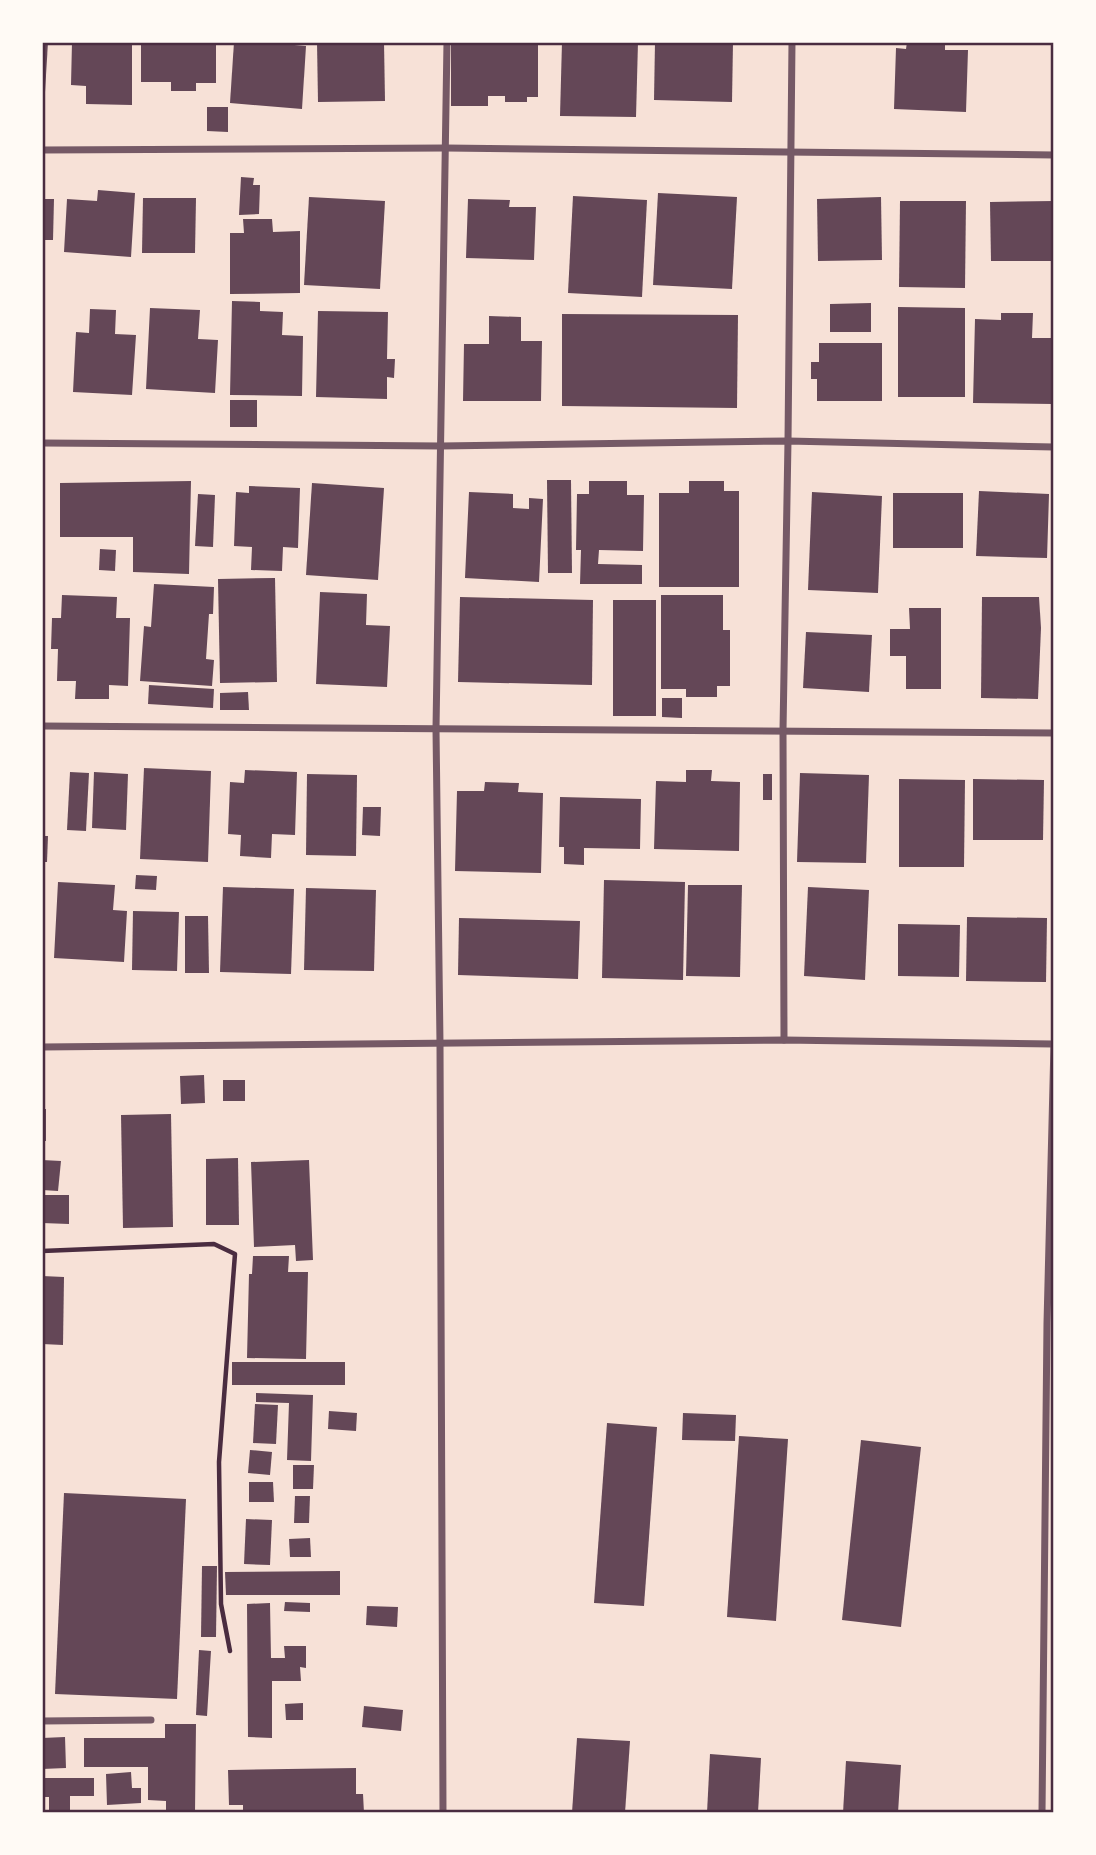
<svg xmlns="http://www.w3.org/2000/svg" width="1096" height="1855" viewBox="0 0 1096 1855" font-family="Jost,sans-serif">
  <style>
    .building { fill: #644757 }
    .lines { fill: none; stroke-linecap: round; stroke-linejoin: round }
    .path { stroke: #4a2c40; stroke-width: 4.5 }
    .minor { stroke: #755966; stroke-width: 7 }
    .neatline { fill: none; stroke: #4a2c40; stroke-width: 2.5 }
  </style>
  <rect width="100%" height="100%" fill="#f7e1d7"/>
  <g class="building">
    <path d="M42,42h6l-4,67h-2z"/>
    <path d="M72,42h60v63l-46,-1v-18l-15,-1z"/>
    <path d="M141,42h75v41h-20v8h-25v-9h-30z"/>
    <path d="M234,42h26l46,4 -4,63 -72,-6z"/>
    <path d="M317,42h67l1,59 -67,1z"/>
    <path d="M451,42h87v55h-11v5h-22v-6h-17v10h-37z"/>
    <path d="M562,42h76l-2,75 -76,-1z"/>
    <path d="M655,42h78l-1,60 -78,-2z"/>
    <path d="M907,42h38v8h23l-2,62 -72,-3 2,-61 10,1z"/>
    <path d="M207,107h21v25l-21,-1z"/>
    <path d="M241,177l13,1 -1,7h7l-1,29 -20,1z"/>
    <path d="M98,190l37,3 -4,64 -67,-5 3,-53 30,2z"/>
    <path d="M658,193l79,4 -5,92 -79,-4z"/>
    <path d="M573,196l74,4 -5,97 -74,-4z"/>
    <path d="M309,197l76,4 -5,88 -76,-4z"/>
    <path d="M881,197l1,63 -64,1 -1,-62z"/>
    <path d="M143,198h53l-1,55h-53z"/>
    <path d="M42,199h12l-1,41h-11z"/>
    <path d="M468,199l42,1 -1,7h27l-2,53 -68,-2z"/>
    <path d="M900,201h66l-1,87 -66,-1z"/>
    <path d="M1054,201v60h-63l-1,-59z"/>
    <path d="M243,219h29l1,13 27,-1v62l-70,1v-61h14z"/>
    <path d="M232,301l28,1v9l23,1 -1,23 21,1 -1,60 -72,-1z"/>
    <path d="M871,303v29h-41v-28z"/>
    <path d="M898,307l67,1v89h-67z"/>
    <path d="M150,308l50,2 -2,29 20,1 -3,53 -69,-4z"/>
    <path d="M90,309l26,1 -1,24 21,1 -4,60 -59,-3 3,-60 13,1z"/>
    <path d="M318,311l70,1 -1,47h8l-1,19 -7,-1v22l-71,-2z"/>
    <path d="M1001,313h32l-1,25h22l-1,66 -80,-1 2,-84 26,1z"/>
    <path d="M562,314l176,1 -1,93 -175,-2z"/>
    <path d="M489,316l32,1v24h21l-1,60h-78l1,-57h25z"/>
    <path d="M819,343h63v58h-65v-22h-6v-17h8z"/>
    <rect x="230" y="400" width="27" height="27"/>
    <path d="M547,480h24l1,93h-24z"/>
    <path d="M191,481l-2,93 -56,-2v-35h-73v-54z"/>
    <path d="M589,481h38v14h17l-1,56 -44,-1 -1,14 44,1v19h-62l1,-34h-5l1,-56h12z"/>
    <path d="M689,481h35v10h15v96h-80v-94h30z"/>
    <path d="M312,483l72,5 -6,92 -72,-5z"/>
    <path d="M249,486l51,2 -2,60 -15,-1 -1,24 -31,-1 1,-23 -18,-1 2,-54 13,1z"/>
    <path d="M979,491l70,3 -2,64 -71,-2z"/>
    <path d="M469,492l44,2v14l16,1v-11l14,1 -4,83 -74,-4z"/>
    <path d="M812,492l70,4 -4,97 -70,-3z"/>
    <rect x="893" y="493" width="70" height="55"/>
    <path d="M198,494l17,1 -2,52 -18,-1z"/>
    <path d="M100,549l16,1 -1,21 -16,-1z"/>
    <path d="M275,578l2,104 -57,1 -2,-104z"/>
    <path d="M154,584l60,3 -1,27h-4l-3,45 8,1 -2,26 -72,-5 4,-55 7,1z"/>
    <path d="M320,592l47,2 -1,31 24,1 -3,61 -71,-3z"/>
    <path d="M62,595l55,2 -1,21h14l-2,68 -19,-1v14h-34l1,-18h-19l1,-32h-7l1,-31h9z"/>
    <path d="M661,595h62v35h7v56h-13v11h-31v-8h-25z"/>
    <path d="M460,597l133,3 -1,85 -134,-3z"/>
    <path d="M982,597h57l2,31 -3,71 -57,-1z"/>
    <rect x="613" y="600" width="43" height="116"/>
    <path d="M909,608h32v81h-35v-33h-16v-27h20z"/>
    <path d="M806,632l66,3 -3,57 -66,-4z"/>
    <path d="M149,685l65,4 -1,19 -65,-4z"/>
    <path d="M248,692l1,18h-29v-17z"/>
    <path d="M662,698h20v20l-20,-1z"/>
    <path d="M144,768l67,3 -3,91 -68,-3z"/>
    <path d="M245,770l52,2 -2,63 -23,-1 -1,24 -31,-2 1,-21 -13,-1 2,-52 14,1z"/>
    <path d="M686,770h26l-1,11 29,1 -1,69 -85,-2 2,-68 30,1z"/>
    <path d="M70,772l19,1 -3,58 -19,-1z"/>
    <path d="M94,772l34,2 -2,56 -34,-2z"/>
    <path d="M800,773l69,2 -3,88 -69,-1z"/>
    <path d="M307,774l50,1 -1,81 -50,-1z"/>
    <rect x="763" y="774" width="9" height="26"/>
    <path d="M899,779l66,1 -1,87h-65z"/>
    <path d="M973,779l71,1 -1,60h-70z"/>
    <path d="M485,782l34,1 -1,9 25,1 -2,80 -86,-2 2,-80h27z"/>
    <path d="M560,797l81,2 -1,50 -56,-1v17l-20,-1v-17h-5z"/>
    <path d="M363,807h18l-1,29 -18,-1z"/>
    <path d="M42,836h6l-1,26h-5z"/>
    <path d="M136,875l21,1 -1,14 -21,-1z"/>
    <path d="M604,880l81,2 -2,98 -81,-2z"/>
    <path d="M58,882l57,3 -2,25 14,1 -3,51 -70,-4z"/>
    <path d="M688,885h54l-2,92 -54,-1z"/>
    <path d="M223,887l71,2 -3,85 -71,-2z"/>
    <path d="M808,887l61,3 -4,90 -61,-4z"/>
    <path d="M306,888l70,2 -2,81 -70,-1z"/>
    <path d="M133,911l46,1 -2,59 -45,-1z"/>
    <path d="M185,916h23l1,57h-24z"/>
    <path d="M967,917l80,1 -1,64 -80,-1z"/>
    <path d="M459,918l121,3 -2,58 -120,-4z"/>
    <path d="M898,924l62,1 -1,52 -61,-1z"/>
    <path d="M204,1075l1,28 -24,1 -1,-28z"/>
    <rect x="223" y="1080" width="22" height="21"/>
    <rect x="42" y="1109" width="4" height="32"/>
    <path d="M171,1114l2,113 -50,1 -2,-113z"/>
    <path d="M238,1158l1,67h-33v-66z"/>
    <path d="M42,1160l19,1 -3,30 -16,-1z"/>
    <path d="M309,1160l4,100 -17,1 -1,-16 -41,2 -3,-85z"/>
    <path d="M42,1195h27v29l-27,-1z"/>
    <path d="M253,1256h36l-1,16h20l-2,87 -59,-1 2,-84h3z"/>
    <path d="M42,1276l22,1 -1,68 -21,-1z"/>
    <rect x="232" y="1362" width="113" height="23"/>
    <path d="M256,1393l57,2 -2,66 -24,-1 2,-57 -33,-1z"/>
    <path d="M255,1404l23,1 -2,39 -23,-1z"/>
    <path d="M329,1411l28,2 -1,18 -28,-2z"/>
    <path d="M683,1413l53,2 -1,26 -53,-1z"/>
    <path d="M607,1423l50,4 -13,179 -50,-3z"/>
    <path d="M739,1436l49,3 -12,182 -49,-4z"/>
    <path d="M861,1440l60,7 -20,180 -59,-7z"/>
    <path d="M250,1450l22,2 -2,23 -22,-2z"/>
    <path d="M293,1465h21l-1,24h-20z"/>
    <path d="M249,1482h24l1,20h-25z"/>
    <path d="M64,1493l122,6 -9,200 -122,-5z"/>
    <path d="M295,1496h15l-1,27h-15z"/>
    <path d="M246,1519l26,1 -2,45 -26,-1z"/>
    <path d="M310,1538l1,19h-21l-1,-18z"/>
    <path d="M202,1566h15l-1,71h-15z"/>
    <path d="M340,1571v24h-114l-1,-23z"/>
    <path d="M285,1602l25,1v9l-26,-1z"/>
    <path d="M270,1603l1,55h14l-1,-12h22v22l-6,-1 1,14h-29v57l-24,-1 -1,-133z"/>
    <path d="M367,1606l31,1 -1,20 -31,-2z"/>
    <path d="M199,1650l12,1 -4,65 -11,-1z"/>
    <path d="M303,1703v17h-17l-1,-16z"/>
    <path d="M364,1706l39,4 -2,21 -39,-4z"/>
    <path d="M165,1724h31l-1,89h-29v-12l-18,-1v-33h-64v-29h81z"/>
    <path d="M65,1737l1,31 -24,1v-31z"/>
    <path d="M577,1738l53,3 -5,72h-53z"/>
    <path d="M710,1754l51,4 -3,55h-51z"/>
    <path d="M846,1761l55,4 -3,48h-55z"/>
    <path d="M356,1768v26h7l1,19h-121v-8h-14l-1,-35z"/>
    <path d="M131,1772l1,16h9v15l-34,2 -1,-31z"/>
    <path d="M42,1778h52v18h-24v17h-21v-16h-7z"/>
  </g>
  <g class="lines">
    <path class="path" d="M42,1251l172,-7 21,10 -16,208 2,142 9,47"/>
    <g class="minor">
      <path d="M42,150l404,-2 608,7"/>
      <path d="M42,443l399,3 347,-5 266,6"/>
      <path d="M42,726l1012,7"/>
      <path d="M784,1040l-1,-310 5,-289 4,-399"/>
      <path d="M42,1047l742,-7 269,4"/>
      <path d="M42,1721l109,-1"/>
      <path d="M443,1813l-3,-769 -4,-315 11,-687"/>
      <path d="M1042,1813l5,-490 7,-279"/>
    </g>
  </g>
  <rect width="1096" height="1855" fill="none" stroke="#fffaf5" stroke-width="88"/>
  <rect x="44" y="44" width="1008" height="1767" class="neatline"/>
</svg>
